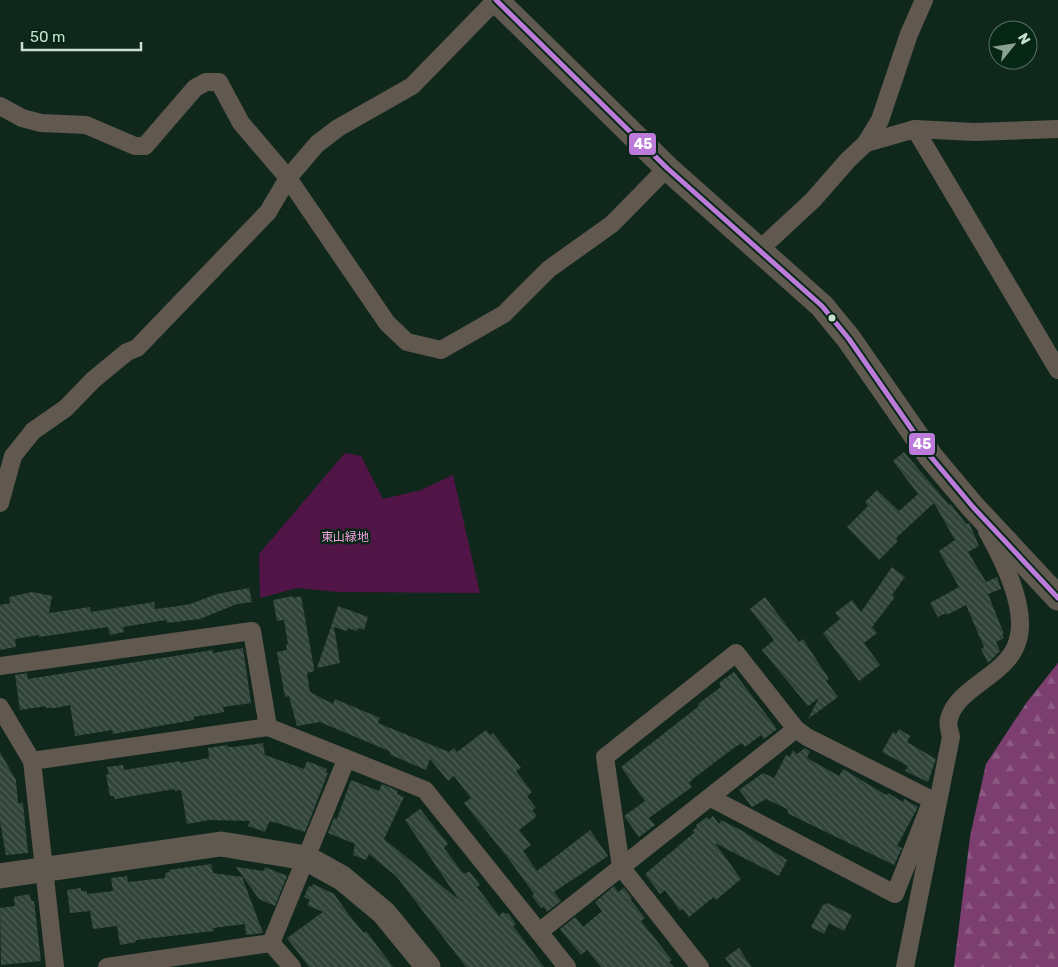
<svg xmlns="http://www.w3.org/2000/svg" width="1058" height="967" viewBox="0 0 1058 967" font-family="Rubik,'Noto Sans JP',sans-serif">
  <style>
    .forest { fill: url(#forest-firs) }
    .park { fill: #501446 }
    .building { fill: url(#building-back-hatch) }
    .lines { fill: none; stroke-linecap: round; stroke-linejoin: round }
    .street { stroke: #615850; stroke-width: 18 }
    .secondary { stroke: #605950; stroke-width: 25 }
    .bus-1-casing { stroke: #072716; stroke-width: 9 }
    .bus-1 { stroke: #bd7bd9; stroke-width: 5 }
    .bus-dot { fill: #cae1d2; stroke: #072716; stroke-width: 2 }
    .labels { text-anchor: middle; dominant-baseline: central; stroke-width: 5; stroke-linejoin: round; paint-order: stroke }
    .park-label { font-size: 12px; fill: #f6a3e2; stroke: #072716 }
    .line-badge { stroke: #072716; stroke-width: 2 }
    .badge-label { font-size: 14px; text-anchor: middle; font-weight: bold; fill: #fff }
  </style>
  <defs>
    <pattern id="forest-firs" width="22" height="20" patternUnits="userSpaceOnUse" patternTransform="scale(1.25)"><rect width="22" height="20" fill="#7c3e6f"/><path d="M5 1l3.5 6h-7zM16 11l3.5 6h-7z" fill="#8d5a83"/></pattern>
    <pattern id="building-back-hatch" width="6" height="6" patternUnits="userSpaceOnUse" patternTransform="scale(1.25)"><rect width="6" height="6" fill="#31443a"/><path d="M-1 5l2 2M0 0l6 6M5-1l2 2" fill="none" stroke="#4e5f56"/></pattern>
  </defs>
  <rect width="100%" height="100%" fill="#10281c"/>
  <path class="forest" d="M1058,663v304h-104l16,-130 16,-73 41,-62z"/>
  <path class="park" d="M345,453l16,3 22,43 38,-9 32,-15 27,118 -142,-1 -41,-4 -37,10 -1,-44z"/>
  <g class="building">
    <path d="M904,452l45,53 2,-1 15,20 3,-1 10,23 -11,6 18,30 11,-5 4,12 -13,5 16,40h-2l2,4 -8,4 4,9 -12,12 -7,-14 3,-2 -18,-42 -19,10 -1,-2 -8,4 -8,-14 29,-16 -20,-36 16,-11 -21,-37 -38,35 2,3 -19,19 -32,-33 21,-21 -3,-4 12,-12 22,21 19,-17 -25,-33z"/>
    <path d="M892,567l13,10 -13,18 3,2 -23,30 5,6 -13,10 16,22 -21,16 -36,-48 17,-14 -5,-6 17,-13 9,12z"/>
    <path d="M249,588l3,14 -15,2 -37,15 -33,4 -1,-3 -43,7 1,5 -14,3 -2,-8 -69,10v-2l-24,4 1,8 -16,3v-45l10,-2 -1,-6 23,-5 20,4 -3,17 41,-6 1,5 63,-10 1,7 17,-2 18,-3 27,-10z"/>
    <path d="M293,596l1,2 7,-2 13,72v3l-7,2 3,19 23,12 2,-5 45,19 -2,5 71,29 5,-4 3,4 29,-22 4,5 3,-2 28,35 -5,3 16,21 -5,4 9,12 -4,2 5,6 -18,14 12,15 -8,6 14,20 53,-41 18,26 -54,36 7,9 -14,11 -3,-5 -3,1 -9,-12 2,-2 -26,-36 -44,-55 7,-5 -17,-22 -6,5 -18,-22 -4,11 -35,-15 -2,-4 -69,-29 -23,4 -8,-30 -4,1 -8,-45 10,-2 -1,-5 2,-1 -4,-24 -7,1 -4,-21z"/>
    <path d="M765,597l34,45 4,-3 26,40 -3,2 12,16 -30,22 11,-21 -11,8 -46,-56 12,-10 -24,-31z"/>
    <path d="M338,606l30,11 -4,13 -6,-2 -1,3 -9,-3 -1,3 -13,-4 6,36 -23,5z"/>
    <path d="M243,648l8,55 -28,4 1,5 -31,5 1,3 -81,14 -1,-4 -37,6 -5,-31 -15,3h-9v-2l-26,4 -5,-35 12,-2 1,6 185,-29v3z"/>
    <path d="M734,672l43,57 -13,10 -3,-4 -16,12 -3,-4 -7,4 -41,31 -5,5 3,4 -43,31 6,7 -16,12 -15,-21 21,-15 -24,-34 78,-61 -1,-2 23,-17 -2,-4z"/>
    <path d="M899,729l11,7 -3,6 29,17 -8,23 -23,-11 3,-5 -26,-14 11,-20 3,2z"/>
    <path d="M263,743l2,12 39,14 3,-8 20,8 -1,3 2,1 -23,59 -31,-10h-5l-4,10 -17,-6 2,-5 -40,-1 -23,4 -6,-34 -6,1v-2l-60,10 -1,-3h-4l-4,-21 3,-1 -2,-7 16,-2 1,5 56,-9v2l29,-5 -1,-10 19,-3 1,2h6z"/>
    <path d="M805,748l5,3 -3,7 32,18 4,-7 43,26 2,-2 15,9 1,-3 14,8 -21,39 5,2 -8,17 -105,-51 -2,-5 -21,-10 -14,8 -13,-17 24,-17 11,5 12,-23 4,2 3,-7 4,4z"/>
    <path d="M0,752l16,28 2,23h5l5,50 -22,2 -6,-33z"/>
    <path d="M351,780l28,11 3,-7 16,7 -1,3 7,3 -20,42 75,61 -54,-80 15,-11 28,35 -4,4 18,24 3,2 4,-3 11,14 -3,2 22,29 4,-4 3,2 2,-1 8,11 -3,2 31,41h-78l-70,-91 -27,-22 -3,6 -13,-5 2,-11 -27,-11 6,-15 3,1z"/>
    <path d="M713,816l6,8 2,-4 20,10 46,30 -8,16 -64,-33 26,36 -25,21 -2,-3 -25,20 -6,-8 -3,2 -15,-21 -5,4 -15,-20 50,-42 -3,-1 5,-4 -1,-2 11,-8 1,3z"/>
    <path d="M211,864l2,9 29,4 21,56 -17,2 -1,-11 -32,4 1,3 -78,9v2l-16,3 -3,-19 -24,3 -3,-18 -20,2 -3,-23 14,-2v3h6v3l26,-3 -2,-13 16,-2 1,6 37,-4v-5l5,-1 -1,-2z"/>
    <path d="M236,867l28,4 1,-4 22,9 -12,30 -16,-7z"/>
    <path d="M313,884l21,10 15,21 15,18 2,-2 27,36h-84l-22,-29 36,-26 -16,-7 3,-5 -6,-3 5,-11 3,1z"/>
    <path d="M614,886l4,6 6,-4 8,10 -2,1 15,19 -4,3 31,39 -3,2 5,5h-73l-14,-17 -6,5 -21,-26 15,-12 8,10 19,-16 -7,-9z"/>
    <path d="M30,894l1,7h3l7,60 -40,4 -1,-57 15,-2 -1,-9z"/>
    <path d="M827,903l25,12 -8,16 -15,-8 -5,11 -13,-7 12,-22z"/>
    <path d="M739,948l7,11 6,8h-20l-7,-9z"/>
  </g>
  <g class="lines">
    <g class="street">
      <path d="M0,106l22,12 19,5 45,2 49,21h10l50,-58 11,-6h13l22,41 47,55 99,145 20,19 34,8 63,-36 45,-45 63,-45 55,-56"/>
      <path d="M915,129l143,241"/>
      <path d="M866,143l49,-14 59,3 84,-3"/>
      <path d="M758,251l55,-51 35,-40 18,-17 14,-23 29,-86 15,-34"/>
      <path d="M0,503l13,-47 20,-25 33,-23 27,-28 34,-28 10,-4 131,-136 20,-34 29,-34 21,-16 74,-42 84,-86"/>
      <path d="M0,666l252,-35 16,96"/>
      <path d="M0,707l32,54 23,206"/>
      <path d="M32,761l236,-34 157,63 142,177"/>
      <path d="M539,932l257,-203"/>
      <path d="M271,943l75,-183"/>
      <path d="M271,943l21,24"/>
      <path d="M107,967l164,-24"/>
      <path d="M700,967l-79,-100 -16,-110 131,-104 60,76 11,8 125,63 -37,94 -184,-96"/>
      <path d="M905,967l46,-230c-1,-5 -4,-13 -2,-18 8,-32 57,-43 68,-76 12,-33 -14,-83 -30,-112"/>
    </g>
    <g class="secondary">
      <path d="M496,0l171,168 155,138 27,33 82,118 42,50 85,91"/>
      <path d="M0,876l221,-32 85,14 36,20 42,35 44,54"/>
    </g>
    <g class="bus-1-casing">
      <path id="bus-1" d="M496,0l171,168 155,138 27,33 82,118 42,50 85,91"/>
    </g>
    <use href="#bus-1" class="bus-1"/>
  </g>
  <circle class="bus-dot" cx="832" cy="318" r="4.5"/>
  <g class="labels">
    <g class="park-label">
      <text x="345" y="537">東山緑地</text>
    </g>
  </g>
  <g class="line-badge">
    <rect x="628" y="132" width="29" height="24" rx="5" fill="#bd7bd9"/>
    <rect x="908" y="432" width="28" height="24" rx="5" fill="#bd7bd9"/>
  </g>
  <g class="badge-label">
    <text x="643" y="149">45</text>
    <text x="922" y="449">45</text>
  </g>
  <g transform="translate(1013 45) rotate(60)"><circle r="24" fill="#072716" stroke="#557161"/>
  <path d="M0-4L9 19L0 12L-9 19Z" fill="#89a092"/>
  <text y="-8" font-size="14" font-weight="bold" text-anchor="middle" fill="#cae1d2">N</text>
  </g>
  <path d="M22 42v8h119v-8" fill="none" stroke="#cae1d2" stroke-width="2.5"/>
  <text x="30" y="42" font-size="15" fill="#cae1d2" stroke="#072716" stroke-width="4" paint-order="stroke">50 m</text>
</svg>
